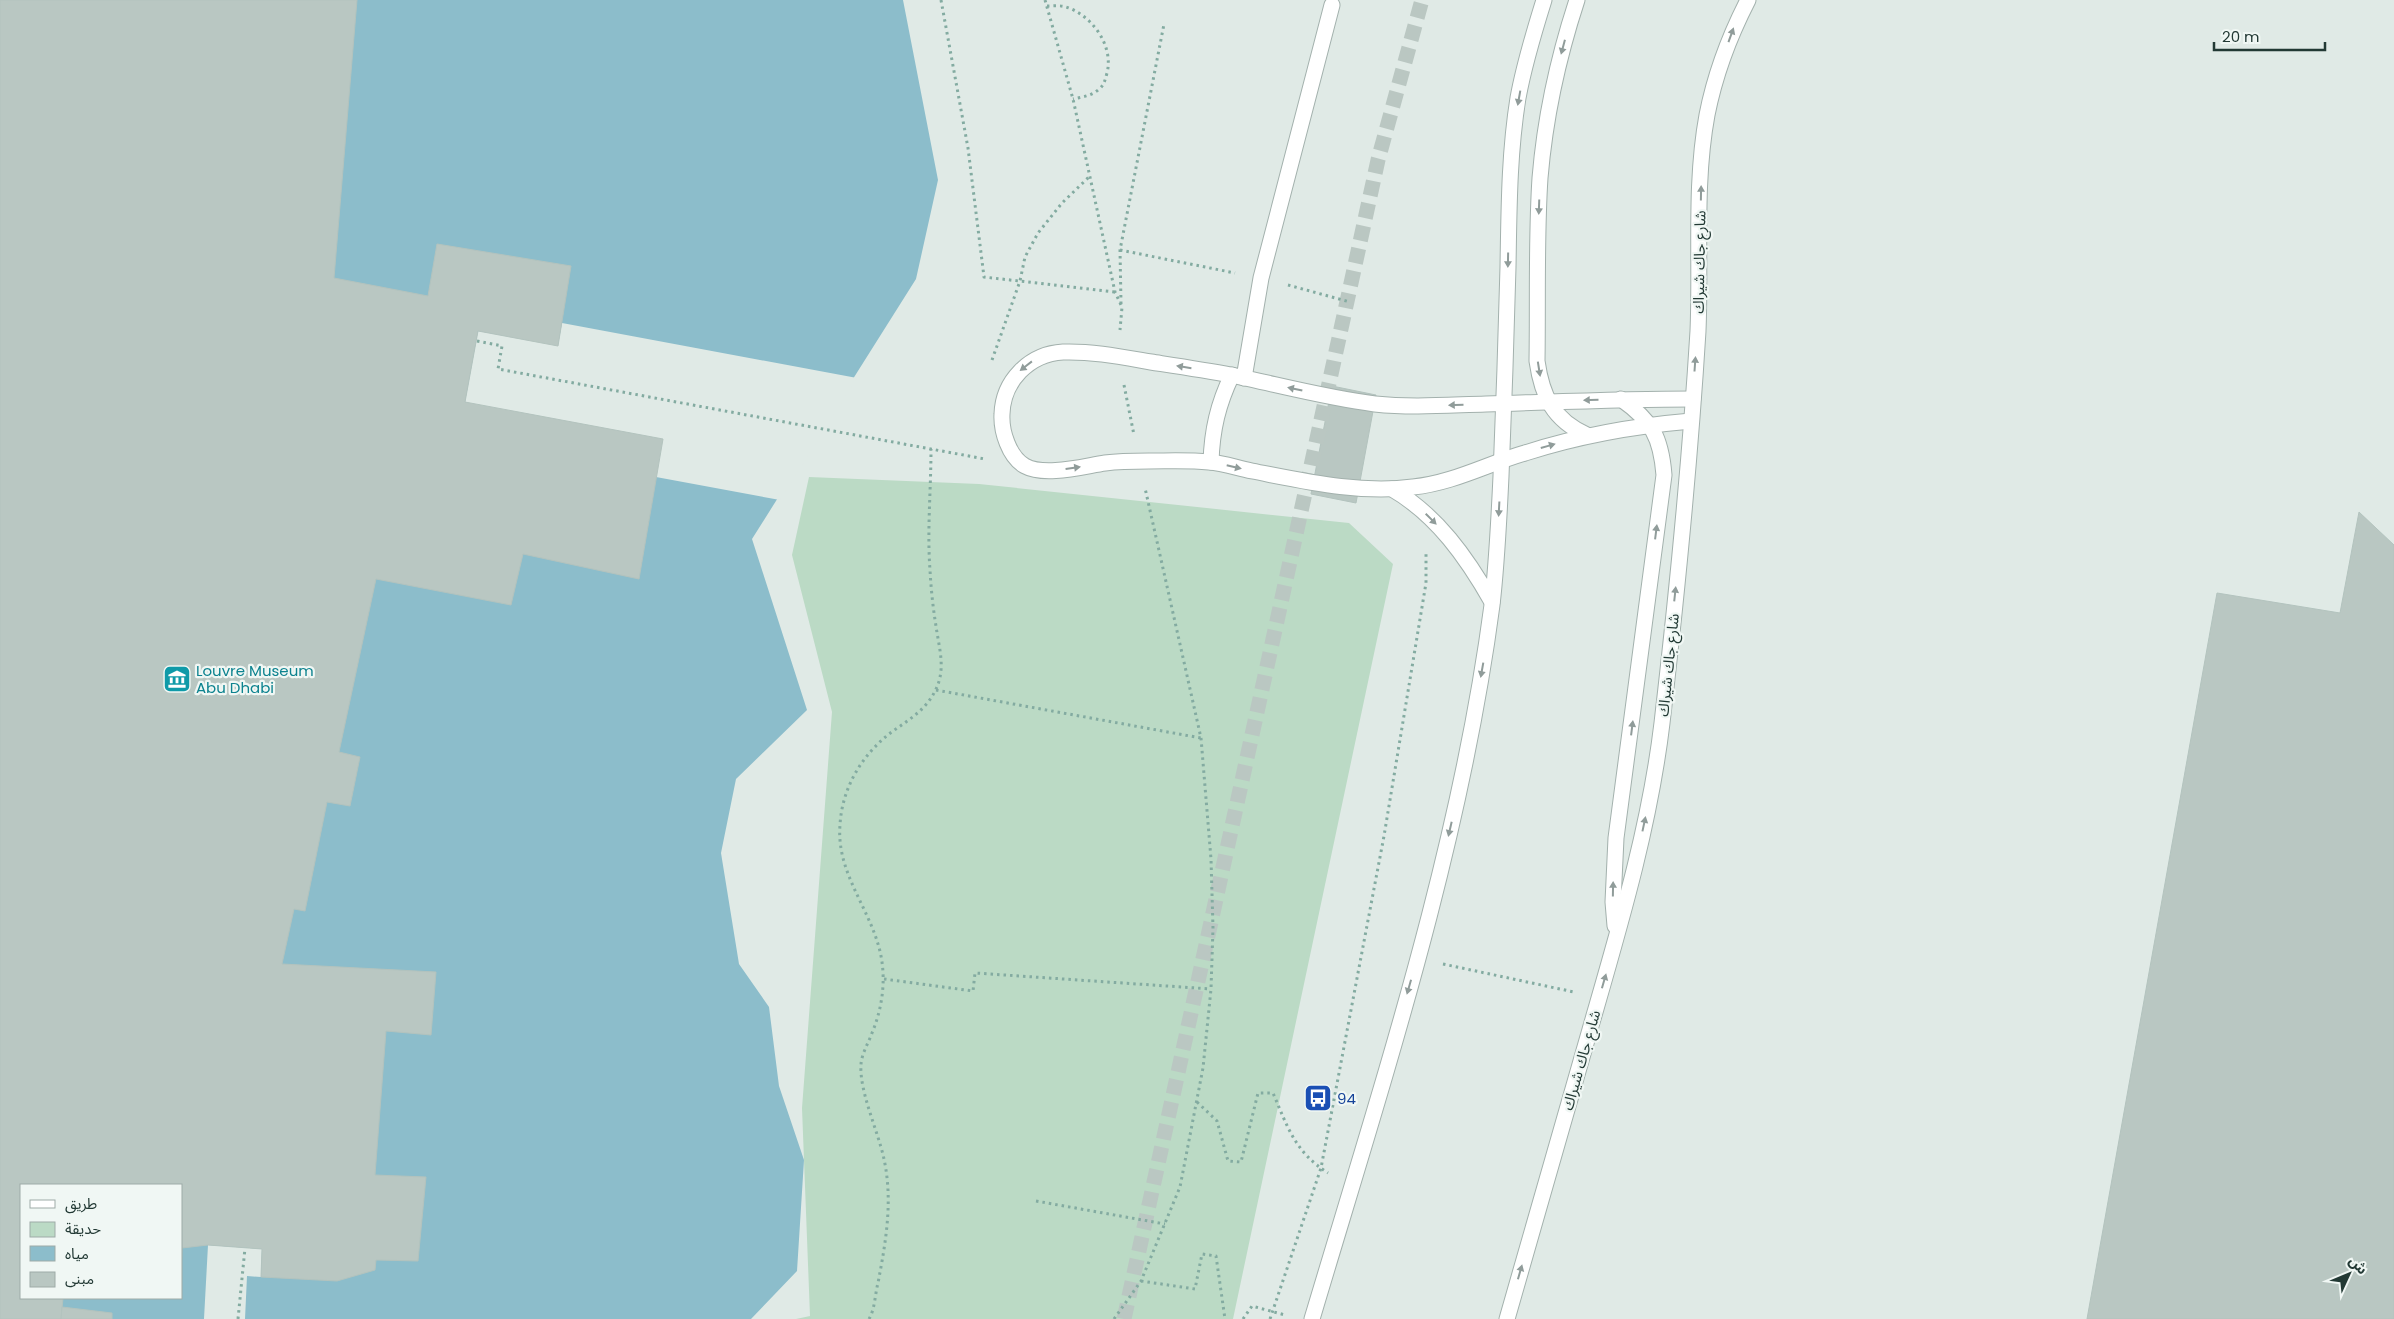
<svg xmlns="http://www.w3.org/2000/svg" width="2394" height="1319" viewBox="0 0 2394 1319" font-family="Poppins,'Noto Sans Arabic',sans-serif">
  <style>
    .green { fill: #bbdac5 }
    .water { fill: #8cbdcb; fill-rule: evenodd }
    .pier { fill: #e0eae6 }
    .building { fill: #b9c7c2; stroke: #b3c3be }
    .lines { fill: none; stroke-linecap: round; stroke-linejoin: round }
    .minor-tunnel { stroke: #bac7c2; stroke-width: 15; stroke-dasharray: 15 8; stroke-linecap: butt }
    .minor-casing { stroke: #a3b1ad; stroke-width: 17 }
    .path { stroke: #83aba1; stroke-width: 3; stroke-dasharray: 2.5 4; stroke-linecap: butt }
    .minor { stroke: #fff; stroke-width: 15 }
    .oneway { fill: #909c9a }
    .labels { text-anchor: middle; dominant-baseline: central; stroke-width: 4.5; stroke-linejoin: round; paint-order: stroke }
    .street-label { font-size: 15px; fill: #223934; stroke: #f0f7f4 }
    .culture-label { font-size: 15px; fill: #0d838f; stroke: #f0f7f4; text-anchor: start }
    .transit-label { font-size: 15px; fill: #164399; stroke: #f0f7f4; text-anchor: start }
  </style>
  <rect width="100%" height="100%" fill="#e0eae6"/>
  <path class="green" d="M809,477l170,7 370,39 44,41 -160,755h-437l14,-3 -8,-208 30,-396 -40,-157z"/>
  <path class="water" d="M0,0h903l35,180 -22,99 -164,260 55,171 -71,69 -15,74 18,111 30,43 10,79 25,74 -7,111 -46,48h-751zM21,1185h160v113h-160z"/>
  <g class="pier">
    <path d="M562,323l295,55 -77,122 -124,-23 -191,-75 13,-71 80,14z"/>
    <path d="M208,1245l54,4 -1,28 -14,-1 -2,43h-41z"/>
  </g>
  <g class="building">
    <path d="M0,0h357l-23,278 94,18 9,-52 134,22 -13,80 -80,-15 -13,71 198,37 -24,140 -116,-25 -12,51 -135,-26 -37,173 21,5 -10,49 -23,-4 -22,109 -11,-2 -12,55 154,8 -5,63 -45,-4 -11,144 51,2 -8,84 -42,-1 -1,10 -38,11 -76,-4 1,-28 -54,-4 -26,3 -1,26v-89h-160v113h42l-2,21h-61z"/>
    <path d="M1332,386l44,9 -20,108 -45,-9z"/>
    <path d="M2359,512l35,33v774h-307l130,-726 123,20z"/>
    <path d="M62,1307l50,6v6h-51z"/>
  </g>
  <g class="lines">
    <path class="minor-tunnel" d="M1124,1319l254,-1159 44,-160"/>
    <g class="minor-casing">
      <g id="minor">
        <path d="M1577,0c-19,58 -32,118 -37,178 -4,61 -2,122 -3,183 5,35 16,59 50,74"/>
        <path d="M1244,378l17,-100 71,-273"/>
        <path d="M1691,421c-58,5 -110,14 -166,32 -38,11 -72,30 -112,34 -54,7 -109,-6 -161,-16 -15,-3 -29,-8 -43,-9 -20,-2 -40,-1 -60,-1 -14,0 -29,0 -44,2 -21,3 -60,14 -80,3 -16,-9 -24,-35 -23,-52 1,-33 27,-60 61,-62 29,-1 59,5 88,10 26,4 53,8 80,13 48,10 96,23 144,29 37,4 74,1 111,0 69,-2 138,-5 207,-5"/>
        <path d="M1211,462c1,-32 7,-58 21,-87"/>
        <path d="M1392,489c45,26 75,69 100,113"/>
        <path d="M1615,926l-2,-24 3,-64 48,-363c-3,-38 -12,-54 -43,-76"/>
        <path d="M1312,1319c70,-235 148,-471 180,-714 5,-43 7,-86 9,-129 3,-70 5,-139 7,-209 1,-57 1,-113 10,-169 6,-33 16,-66 26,-98"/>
        <path d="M1507,1319c29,-100 57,-200 86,-300 28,-97 57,-195 69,-296 15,-130 28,-261 36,-392 3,-72 -4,-146 9,-216 8,-41 22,-78 41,-115"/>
      </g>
    </g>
    <g class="path">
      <path d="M941,0l27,148 16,129 131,15"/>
      <path d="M1045,0l28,99 42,193 7,15 -2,23"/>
      <path d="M1047,6c6,0 13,-1 19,1 26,8 48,39 41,66 -2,7 -3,13 -9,17 -7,6 -16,7 -25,9"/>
      <path d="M1120,250l115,23"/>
      <path d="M1288,285l62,17"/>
      <path d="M1121,304l-1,-54 44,-226"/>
      <path d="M477,341l25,5 -4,23 487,90"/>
      <path d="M992,360l28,-79 5,-24 13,-24 24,-30 28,-27"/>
      <path d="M1124,385l10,50"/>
      <path d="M936,690l265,48"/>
      <path d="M1443,964l131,28"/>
      <path d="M884,979l89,12 2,-18 236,16"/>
      <path d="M1197,1102l20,19 11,40 13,1 17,-69h15c15,35 22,59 55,80"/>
      <path d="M1036,1201l129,23"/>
      <path d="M1141,1281l54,8 7,-35 14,2 9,63"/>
      <path d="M238,1319l7,-71"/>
      <path d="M869,1319c6,-10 6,-25 9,-36 8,-42 15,-82 6,-124 -6,-28 -25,-68 -23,-95 1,-11 7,-20 11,-31 10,-24 14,-51 9,-77 -9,-46 -45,-82 -41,-131 2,-38 23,-72 53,-94 17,-12 34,-22 43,-42 10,-21 3,-41 0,-63 -3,-18 -5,-37 -6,-56 -3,-39 1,-81 1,-121"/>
      <path d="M1114,1319l27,-38 39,-94 23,-119 8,-79 2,-61 -2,-69 -10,-121 -56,-250"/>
      <path d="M1243,1319l9,-13 33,9"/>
      <path d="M1270,1319l51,-151 63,-332 42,-253v-30"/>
    </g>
    <use href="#minor" class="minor"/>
  </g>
  <defs><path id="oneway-solid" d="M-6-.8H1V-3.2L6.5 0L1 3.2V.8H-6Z" transform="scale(1.25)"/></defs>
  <g class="oneway">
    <use href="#oneway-solid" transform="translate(1731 35) rotate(-70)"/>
    <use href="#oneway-solid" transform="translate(1563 47) rotate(105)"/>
    <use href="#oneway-solid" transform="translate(1519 98) rotate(100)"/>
    <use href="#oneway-solid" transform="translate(1701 193) rotate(-89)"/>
    <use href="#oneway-solid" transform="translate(1539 207) rotate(92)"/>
    <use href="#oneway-solid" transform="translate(1508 260) rotate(91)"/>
    <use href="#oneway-solid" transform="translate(1695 364) rotate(-86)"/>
    <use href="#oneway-solid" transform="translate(1026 366) rotate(142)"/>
    <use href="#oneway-solid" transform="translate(1184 367) rotate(-171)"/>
    <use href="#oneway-solid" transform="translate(1539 369) rotate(81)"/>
    <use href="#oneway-solid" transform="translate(1295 389) rotate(-168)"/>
    <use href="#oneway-solid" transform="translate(1591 400) rotate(178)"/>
    <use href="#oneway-solid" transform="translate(1456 405) rotate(178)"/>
    <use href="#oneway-solid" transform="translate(1548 446) rotate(-16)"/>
    <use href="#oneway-solid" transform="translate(1234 467) rotate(13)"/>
    <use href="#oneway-solid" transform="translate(1073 468) rotate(-8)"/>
    <use href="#oneway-solid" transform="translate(1499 509) rotate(93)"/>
    <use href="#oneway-solid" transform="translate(1431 519) rotate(45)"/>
    <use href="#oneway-solid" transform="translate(1656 532) rotate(-83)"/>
    <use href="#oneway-solid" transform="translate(1675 594) rotate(-84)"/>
    <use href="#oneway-solid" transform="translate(1482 670) rotate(100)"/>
    <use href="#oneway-solid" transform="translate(1632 728) rotate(-83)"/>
    <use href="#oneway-solid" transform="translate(1644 824) rotate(-78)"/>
    <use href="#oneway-solid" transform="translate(1450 829) rotate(103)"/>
    <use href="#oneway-solid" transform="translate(1613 889) rotate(-89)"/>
    <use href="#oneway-solid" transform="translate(1604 981) rotate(-74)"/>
    <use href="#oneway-solid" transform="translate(1409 987) rotate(106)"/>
    <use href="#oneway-solid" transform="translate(1520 1272) rotate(-74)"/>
  </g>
  <defs>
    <g id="museum-square" transform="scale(1.4375)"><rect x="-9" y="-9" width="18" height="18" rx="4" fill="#0f9aa8" stroke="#f0f7f4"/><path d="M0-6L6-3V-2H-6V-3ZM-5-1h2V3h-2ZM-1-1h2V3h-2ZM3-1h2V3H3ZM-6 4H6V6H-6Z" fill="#fff"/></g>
    <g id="bus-square" transform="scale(1.4375)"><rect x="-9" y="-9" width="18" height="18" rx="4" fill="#1a4fb4" stroke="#f0f7f4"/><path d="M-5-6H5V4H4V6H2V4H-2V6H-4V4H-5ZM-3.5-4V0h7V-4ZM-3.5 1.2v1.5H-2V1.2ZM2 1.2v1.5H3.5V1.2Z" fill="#fff"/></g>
  </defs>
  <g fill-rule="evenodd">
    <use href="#museum-square" x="177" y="679"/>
    <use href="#bus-square" x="1318" y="1098"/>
  </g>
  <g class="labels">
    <g class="street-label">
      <text transform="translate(1699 262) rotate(-89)">شارع جاك شيراك</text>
      <text transform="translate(1668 665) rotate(-84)">شارع جاك شيراك</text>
      <text transform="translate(1581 1060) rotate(-74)">شارع جاك شيراك</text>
    </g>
    <g class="culture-label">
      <text x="196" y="670">Louvre Museum<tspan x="196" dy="17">Abu Dhabi</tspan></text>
    </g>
    <g class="transit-label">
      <text x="1337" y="1098">94</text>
    </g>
  </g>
  <rect x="20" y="1184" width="162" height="115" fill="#f0f7f4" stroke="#9eaba7"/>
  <rect x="30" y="1200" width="25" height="8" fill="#ffffff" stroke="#9eaba7"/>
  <text x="65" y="1209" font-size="15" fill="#223934">طريق</text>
  <rect x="30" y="1222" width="25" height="15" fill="#bbdac5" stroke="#9eaba7"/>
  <text x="65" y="1234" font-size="15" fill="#223934">حديقة</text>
  <rect x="30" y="1246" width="25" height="15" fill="#8cbdcb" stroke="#9eaba7"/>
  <text x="65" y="1259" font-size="15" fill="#223934">مياه</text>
  <rect x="30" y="1272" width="25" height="15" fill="#b9c7c2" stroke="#9eaba7"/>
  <text x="65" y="1284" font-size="15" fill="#223934">مبنى</text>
  <g transform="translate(2349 1274) rotate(46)" stroke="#f0f7f4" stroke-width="4" paint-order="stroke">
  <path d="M0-4L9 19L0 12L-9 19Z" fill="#223934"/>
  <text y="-8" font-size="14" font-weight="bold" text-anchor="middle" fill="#223934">ش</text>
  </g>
  <path d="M2214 42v8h111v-8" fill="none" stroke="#223934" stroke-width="2.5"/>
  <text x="2222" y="42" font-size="15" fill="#223934" stroke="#f0f7f4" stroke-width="4" paint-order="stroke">20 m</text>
</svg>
